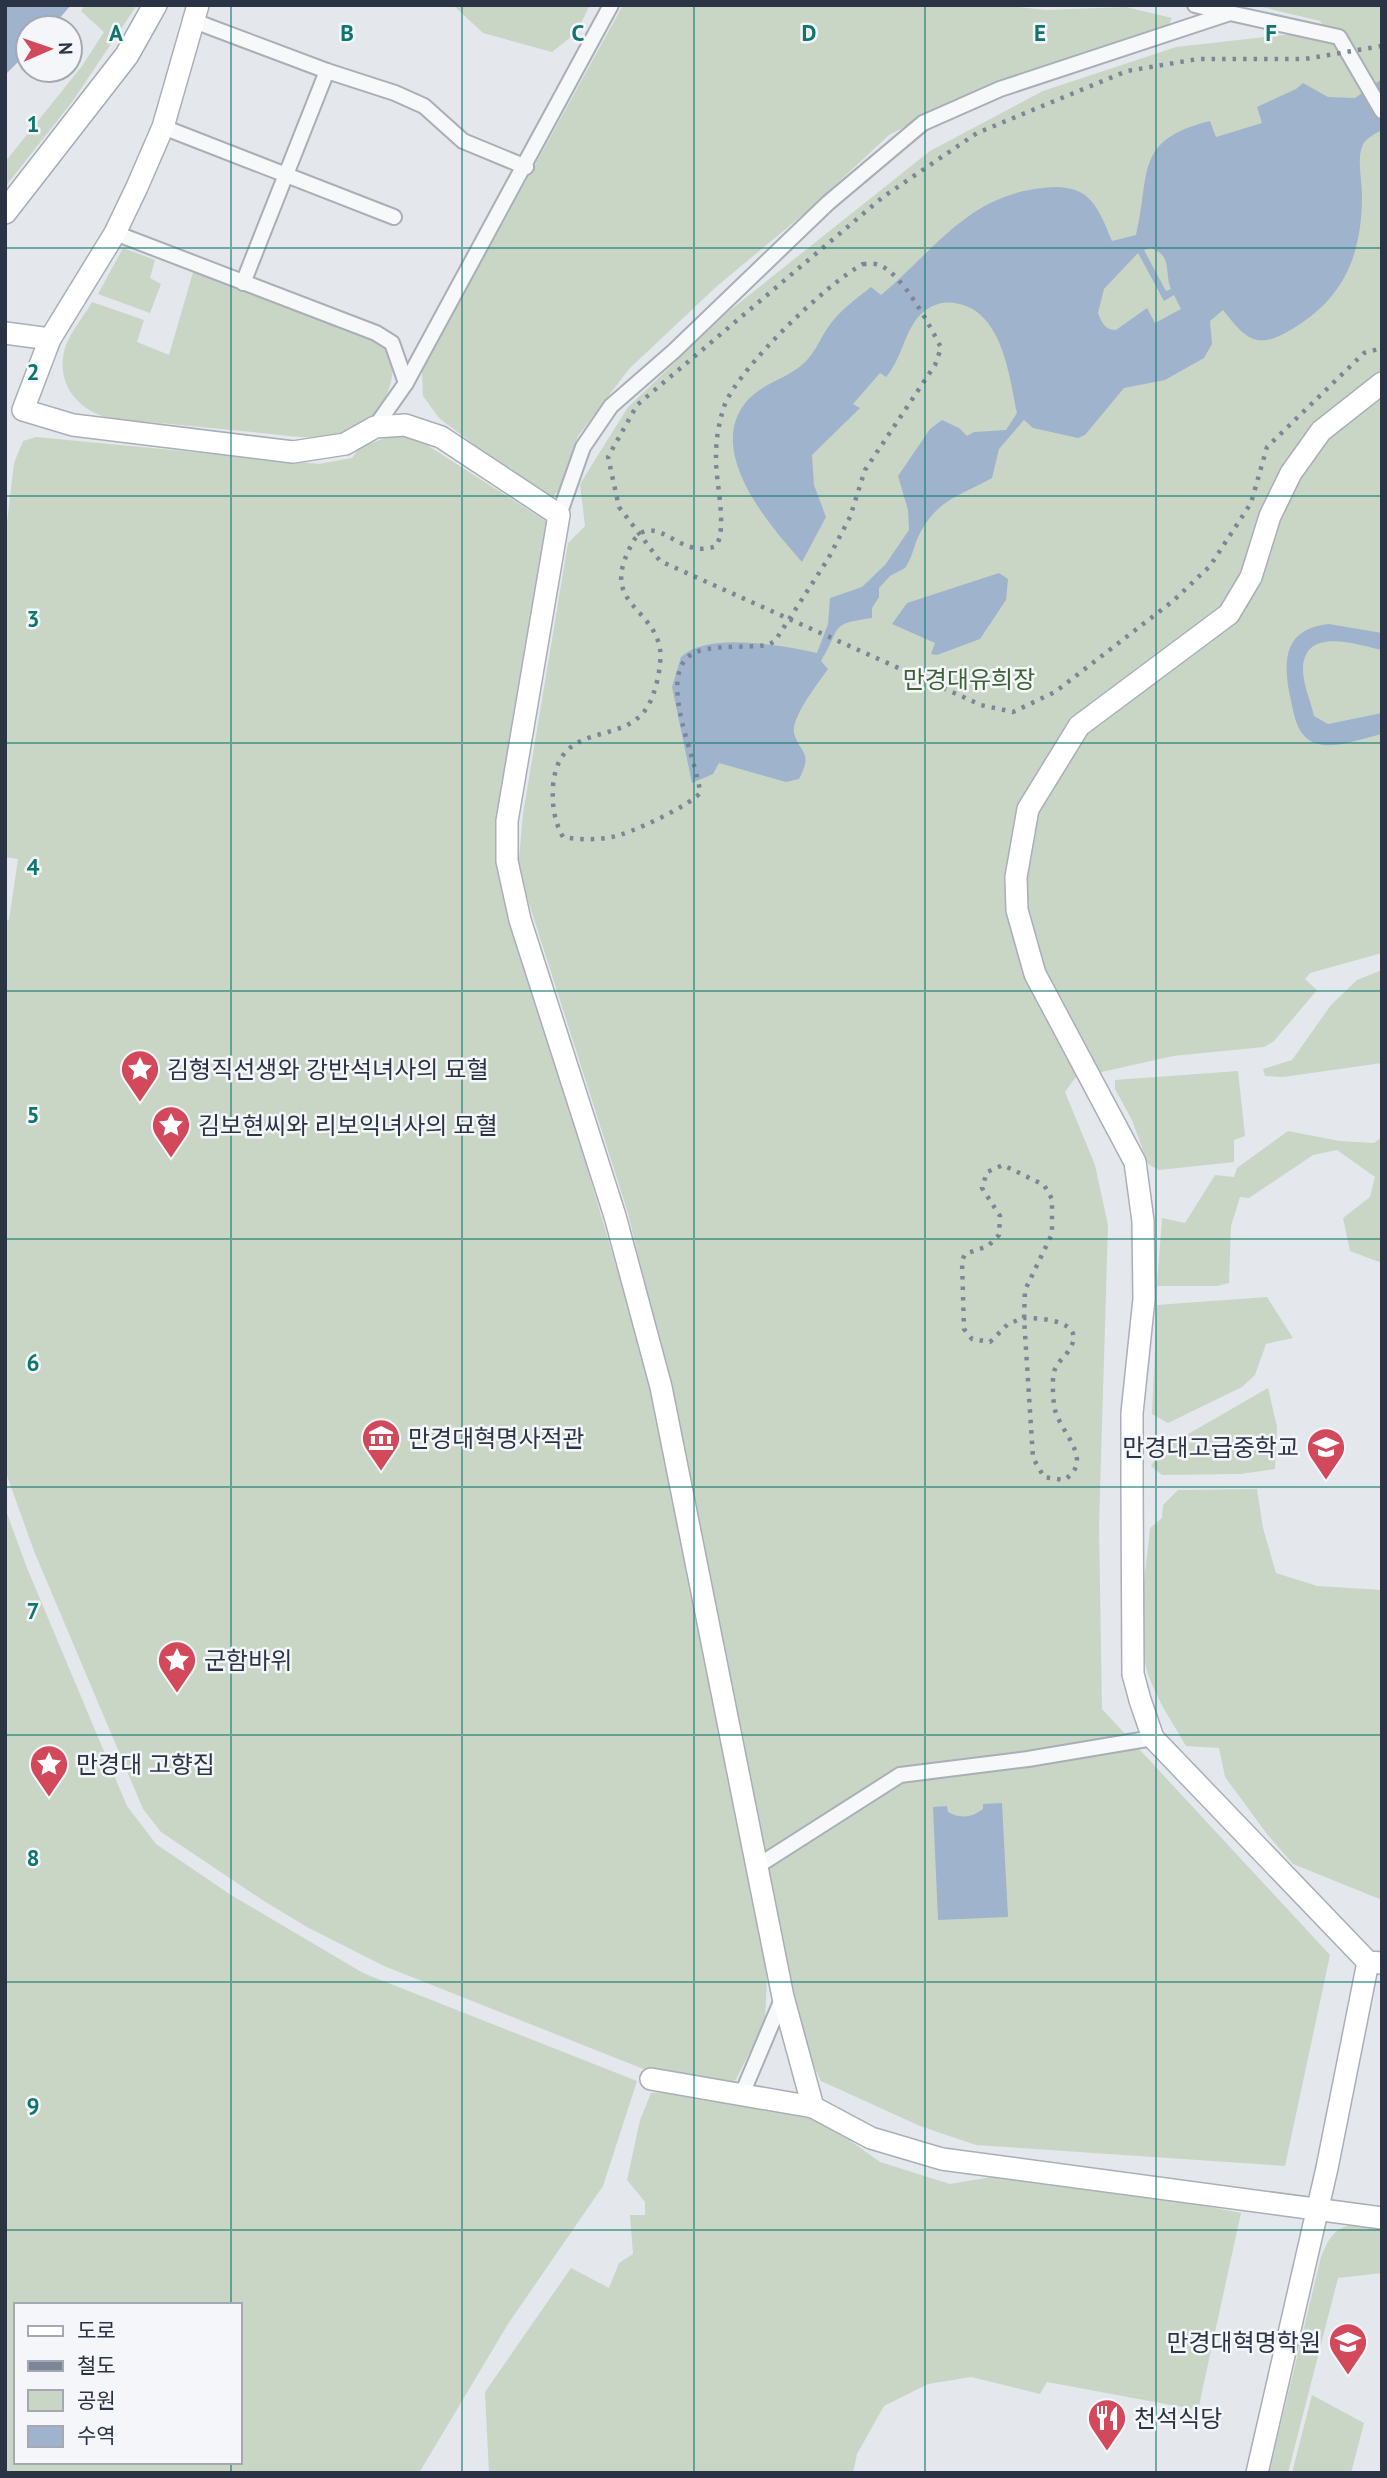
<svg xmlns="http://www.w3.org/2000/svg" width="1387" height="2478" viewBox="0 0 1387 2478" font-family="'PT Sans','Noto Sans KR',sans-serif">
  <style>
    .green { fill: #c9d6c5; fill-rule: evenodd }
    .water { fill: #9fb4cc; fill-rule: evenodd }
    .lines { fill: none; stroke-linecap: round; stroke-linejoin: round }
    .street-casing { stroke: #a9aeb7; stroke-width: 18 }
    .secondary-casing { stroke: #a9aeb7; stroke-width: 24 }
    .primary-casing { stroke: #a3abb8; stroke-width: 26 }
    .street { stroke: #f7f8fa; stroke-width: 14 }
    .secondary { stroke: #fff; stroke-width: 21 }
    .primary { stroke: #fff; stroke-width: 23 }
    .rail { stroke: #7d8696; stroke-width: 4.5; stroke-dasharray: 3.5 7; stroke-linecap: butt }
    .grid { fill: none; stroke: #0f766e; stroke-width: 2; stroke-opacity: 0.55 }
    .labels { text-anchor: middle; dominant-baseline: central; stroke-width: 5; stroke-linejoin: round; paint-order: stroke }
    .park-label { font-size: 24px; fill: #3f6138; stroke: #f4f6f9 }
    .poi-label { font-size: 24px; fill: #2b3445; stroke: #f4f6f9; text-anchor: start }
    .grid-label { font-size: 23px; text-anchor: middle; font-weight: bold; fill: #0f766e; stroke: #f4f6f9; stroke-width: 5; stroke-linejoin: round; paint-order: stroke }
  </style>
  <rect width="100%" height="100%" fill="#e4e7ec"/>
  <g class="green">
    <path d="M85,5h52l-65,97 -67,85v-25l77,-96 22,-34 -23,-21z"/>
    <path d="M453,5h137l-14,28 -24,19 -69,-19z"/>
    <path d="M623,5h378l45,5 80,-3 46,11 -4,8 -183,60 -96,49 -84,78 -89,74 -87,82 -51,67 -18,53 -7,7h-12l-102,-78 -16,-22 -1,-26z"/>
    <path d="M1254,5h128v948l-72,20 -5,6 12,11 -43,51 -10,6 -91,9 -98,22 -10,14 30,73 13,60 -9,301 3,183 228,246 -45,211 -309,-21 -56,-19 -99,-45 -23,-48 -128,-641 -42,-179 -110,-344 5,-55 45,-271 17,-17 -5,-42 48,-77 101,-96 201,-160 113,-60 133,-44 151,-17 -7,-9z"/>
    <path d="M123,248l32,12 -5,18 11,6 -11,29 -52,-19z"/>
    <path d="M194,269l136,52 55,25c10,13 9,30 3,45 -9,24 -30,41 -56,45 -25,4 -54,-2 -80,-4 -48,-5 -96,-9 -144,-14 -33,-9 -54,-38 -42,-73 6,-15 18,-29 26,-43l52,18 -7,22 32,13z"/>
    <path d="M405,431l141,90 6,18 -57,317 147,498 22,90 103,531 -2,47 -32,63 -77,-11 -272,-108 -77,-39 -43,-26 -103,-69 -18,-23 -109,-258 -29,-81v-550h4l9,-61 -13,-2v-317l9,-77 9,-22 13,-4 283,27 33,-6 8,-11z"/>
    <path d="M1382,970v93l-99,14 -18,-1 -2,-7 29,-9 39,-55 26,-25z"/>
    <path d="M1238,1071l7,65 -11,4v22l-75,8 -11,-6 -16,-44 -17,-31v-9z"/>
    <path d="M1288,1131l52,10 34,2 8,-6v126l-32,-12 -7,-33 27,-21 5,-20 -38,-27 -24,5 -64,43 -9,-1 -9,29 -2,57 -12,3h-60l5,-68 23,5 30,-48 19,2 3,-9z"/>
    <path d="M1267,1297l26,41 -27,6 -11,31 -13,12 -74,36 -16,-9 5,-109z"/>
    <path d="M1268,1388l9,39 -2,42 -35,5 -78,1 -11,-9 11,-17z"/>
    <path d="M1257,1489l6,39 13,45 41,13 65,4v310l-89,-36 -26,-30 -42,-57 -6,-29 -33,-2c-14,-24 -29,-46 -38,-72 -14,-44 -2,-101 2,-146l12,-10 1,-13 15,-15z"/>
    <path d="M5,1508l22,60 100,238 29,38 75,51 132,78 274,108 -34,105 -95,138 -89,149h-414zM16,2305h224v157h-224z"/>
    <path d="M664,2092l159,29 57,41 70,22 54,-9 102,12 135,26 -43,197 -151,-28 -7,12 -69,-17 -43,7 -44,22 -27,48 -4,19h-364l-4,-81 86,-124 38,20 10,-25 14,-9 -3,-39h15v-13l-18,-22 13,-60 11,-27z"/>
    <path d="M1355,2225l27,5v43l-44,5 -50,195h-19l52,-216c7,-17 13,-31 34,-32z"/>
    <path d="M1312,2395l52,28 -13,50h-59z"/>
  </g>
  <g class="water">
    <path d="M5,5h66l-20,23h-23v24l-23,23z"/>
    <path d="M1382,79v51c-7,4 -17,8 -20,17 -5,13 0,33 0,48 0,62 -19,106 -75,137 -33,19 -44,3 -64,-22l-13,11 2,23 -8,14 -39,22 -41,8 -39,47 -7,3 -45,-10 -9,-8 -25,29 -7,29c-32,18 -53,20 -72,55 -6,11 -7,24 -15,35l-15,8 -11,12v9l-7,11v10c-44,6 -30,9 -51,43l7,8c-9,13 -37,48 -34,64 5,20 20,18 5,46l-13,3 -67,-19 -6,11 -21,9 -20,-96 9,-30c27,-26 102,-11 136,-4l11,-29 2,-26 32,-11 23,-22 24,-35 -1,-20 -10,-34 32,-47 12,-9 17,8 8,8 7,-4 32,-2 11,-17c-8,-39 -15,-104 -63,-110 -13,-2 -25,3 -34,12 -16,17 -18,44 -34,62l-6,-4 -27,31 7,4 -48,47 2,30 12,32 -24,45c-32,-36 -97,-110 -56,-160 14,-18 41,-23 58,-39 12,-11 17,-27 27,-40 11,-14 26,-25 40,-36l10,8c54,-45 87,-100 162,-107 14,-2 30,-1 42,7 14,11 20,30 27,46l24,-6c15,-62 -3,-95 74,-114l6,16 46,-14 -5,-16 39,-18 7,-6 25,14 27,1zM1151,248c22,8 13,24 20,41l-5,2 -22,-41zM1138,253l26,48 10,-6 7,14 -26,14 -8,-15 -31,22c-11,0 -14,-7 -18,-17l6,-24z"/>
    <path d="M999,573l9,6 -2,21 -26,39 -43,16 -6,-1 4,-11 -43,-19 15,-21z"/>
    <path d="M1329,624l53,9v17c-25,-5 -76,-24 -79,17 -1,15 8,35 11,49l14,8 54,-11v21c-19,4 -45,15 -64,10 -22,-6 -24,-30 -28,-48 -7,-37 -6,-67 39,-72z"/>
    <path d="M1002,1803l6,114 -70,3 -5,-113 14,-1 1,6c13,7 23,6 35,-3v-5z"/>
  </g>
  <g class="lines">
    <g class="street-casing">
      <g id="street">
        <path d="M1195,5l33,8"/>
        <path d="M194,21l133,50 68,22 29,13 39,35 63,26"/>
        <path d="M163,127l231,90"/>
        <path d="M115,233l261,100 16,10 14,40 -31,44"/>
        <path d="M243,283l84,-212"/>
        <path d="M406,383l205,-378"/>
        <path d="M559,515l24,-68 28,-41 63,-55 154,-148 95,-80 77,-34 230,-76 109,24 43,74"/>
        <path d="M756,1867l144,-92 128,-16 125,-21"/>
        <path d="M742,2094l41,-97"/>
      </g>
    </g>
    <g class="secondary-casing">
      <g id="secondary">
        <path d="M198,5l-35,122 -26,60 -22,46 -65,106 -27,71 50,15 220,27 52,-8 30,-17 30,-2 36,12 118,78 -52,306v40l13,59 95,296 46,171 122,610 30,110"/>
        <path d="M5,333l45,6"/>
        <path d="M1382,383l-61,48 -30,42 -21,43 -19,61 -22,37 -150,112 -51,83 -12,68 1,33 18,64 100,188 8,59 1,78 -12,114v71l1,190 7,26 13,38 215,224 14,1"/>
        <path d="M651,2079l162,28 58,31 71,21 440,59"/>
        <path d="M1257,2473l70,-305 41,-206"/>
      </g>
    </g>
    <g class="primary-casing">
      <path id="primary" d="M5,212l122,-157 28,-50"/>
    </g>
    <use href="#street" class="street"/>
    <use href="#secondary" class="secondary"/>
    <use href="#primary" class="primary"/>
    <g class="rail">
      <path d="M1382,46l-77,13h-107l-71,12 -150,62 -94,64 -246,208 -29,52 11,50 41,54 321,144 32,7 42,-20 118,-91 37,-35 41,-63 16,-56 97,-94 18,-5"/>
      <path d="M863,264c4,0 12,-1 16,1 23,8 52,62 62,83l-6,17 -70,105 -15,47 -22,42 -53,82 -7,4c-21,3 -44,0 -65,5 -55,11 -5,109 -3,143 -11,13 -70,41 -88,44 -16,3 -32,3 -49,0 -9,-16 -11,-32 -10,-51 6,-68 70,-38 95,-80 8,-14 14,-41 12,-57 -7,-42 -58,-45 -31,-99 3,-8 8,-17 17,-19 20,-5 39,27 70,15 12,-18 -1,-66 0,-90 0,-17 3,-35 9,-52 16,-38 101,-120 138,-140z"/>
      <path d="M1024,1318l1,-28 27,-56v-35l-8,-14 -41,-20 -16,7 -5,16 18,28 -1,19 -11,11 -23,8 -3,7 2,68 8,10 18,3 18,-18 15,-6h1c15,0 65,2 45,32 -4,7 -13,13 -15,22 -2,9 -1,23 0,33 3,26 43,54 10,75l-20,-3 -11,-19 -9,-140"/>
    </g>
  </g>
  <path class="grid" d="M231,5v2300M462,5v2468M694,5v2468M925,5v2468M1156,5v2468M5,248h1377M5,496h1377M5,743h1377M5,991h1377M5,1239h1377M5,1487h1377M5,1735h1377M5,1982h1377M5,2230h1377M231,2462v11"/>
  <defs>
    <g id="sight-pin" transform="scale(2.0125)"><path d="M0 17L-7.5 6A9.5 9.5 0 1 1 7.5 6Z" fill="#d1495b" stroke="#f4f6f9"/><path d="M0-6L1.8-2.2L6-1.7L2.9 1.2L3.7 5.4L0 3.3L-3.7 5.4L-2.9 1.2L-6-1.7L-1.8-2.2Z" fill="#fff"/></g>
    <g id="museum-pin" transform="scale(2.0125)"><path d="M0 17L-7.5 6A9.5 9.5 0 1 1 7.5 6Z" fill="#d1495b" stroke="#f4f6f9"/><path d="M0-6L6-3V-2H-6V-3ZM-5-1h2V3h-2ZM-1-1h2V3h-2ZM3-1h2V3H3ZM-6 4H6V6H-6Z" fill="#fff"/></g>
    <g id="school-pin" transform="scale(2.0125)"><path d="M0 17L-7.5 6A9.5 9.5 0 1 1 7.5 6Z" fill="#d1495b" stroke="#f4f6f9"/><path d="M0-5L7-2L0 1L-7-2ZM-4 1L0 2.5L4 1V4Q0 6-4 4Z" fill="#fff"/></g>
    <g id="university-pin" transform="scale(2.0125)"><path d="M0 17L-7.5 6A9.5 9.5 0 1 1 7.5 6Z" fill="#d1495b" stroke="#f4f6f9"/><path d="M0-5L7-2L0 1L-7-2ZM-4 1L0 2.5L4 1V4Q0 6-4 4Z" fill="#fff"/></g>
    <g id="restaurant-pin" transform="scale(2.0125)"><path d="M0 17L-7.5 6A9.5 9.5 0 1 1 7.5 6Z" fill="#d1495b" stroke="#f4f6f9"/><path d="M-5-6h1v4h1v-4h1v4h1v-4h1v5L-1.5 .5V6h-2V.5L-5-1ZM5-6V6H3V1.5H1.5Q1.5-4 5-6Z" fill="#fff"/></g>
  </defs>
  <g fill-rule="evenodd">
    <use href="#sight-pin" x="140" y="1069"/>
    <use href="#sight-pin" x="171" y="1125"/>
    <use href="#museum-pin" x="381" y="1438"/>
    <use href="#school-pin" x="1326" y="1447"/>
    <use href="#sight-pin" x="177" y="1660"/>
    <use href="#sight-pin" x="49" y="1764"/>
    <use href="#university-pin" x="1348" y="2342"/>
    <use href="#restaurant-pin" x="1107" y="2418"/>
  </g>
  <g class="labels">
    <g class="park-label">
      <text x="969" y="679">만경대유희장</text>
    </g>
    <g class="poi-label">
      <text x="167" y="1069">김형직선생와 강반석녀사의 묘혈</text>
      <text x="198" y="1125">김보현씨와 리보익녀사의 묘혈</text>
      <text x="408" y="1438">만경대혁명사적관</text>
      <text x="1299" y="1447" text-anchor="end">만경대고급중학교</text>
      <text x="204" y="1660">군함바위</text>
      <text x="76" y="1764">만경대 고향집</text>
      <text x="1321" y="2342" text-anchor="end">만경대혁명학원</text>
      <text x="1134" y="2418">천석식당</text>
    </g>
  </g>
  <g class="grid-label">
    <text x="116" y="41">A</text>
    <text x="347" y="41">B</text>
    <text x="578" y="41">C</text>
    <text x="809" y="41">D</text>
    <text x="1040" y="41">E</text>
    <text x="1271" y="41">F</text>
    <text x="33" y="132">1</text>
    <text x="33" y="380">2</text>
    <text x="33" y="627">3</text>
    <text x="33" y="875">4</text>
    <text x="33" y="1123">5</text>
    <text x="33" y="1371">6</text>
    <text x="33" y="1619">7</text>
    <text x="33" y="1866">8</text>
    <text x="33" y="2114">9</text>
  </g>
  <rect width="1387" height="2478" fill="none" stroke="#2b3445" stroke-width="14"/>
  <rect x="14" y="2303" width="228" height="161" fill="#f4f6f9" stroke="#a4a8b1" stroke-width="2"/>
  <rect x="28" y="2326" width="35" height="10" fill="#ffffff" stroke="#a4a8b1" stroke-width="2"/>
  <text x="77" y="2338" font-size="21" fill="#2b3445">도로</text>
  <rect x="28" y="2361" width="35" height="10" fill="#7d8696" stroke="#a4a8b1" stroke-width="2"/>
  <text x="77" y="2373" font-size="21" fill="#2b3445">철도</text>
  <rect x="28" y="2390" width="35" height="21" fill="#c9d6c5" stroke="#a4a8b1" stroke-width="2"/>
  <text x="77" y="2408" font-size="21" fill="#2b3445">공원</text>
  <rect x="28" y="2426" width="35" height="21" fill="#9fb4cc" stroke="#a4a8b1" stroke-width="2"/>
  <text x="77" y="2443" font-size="21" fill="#2b3445">수역</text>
  <g transform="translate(49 49) rotate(88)"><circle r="33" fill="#f4f6f9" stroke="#a4a8b1" stroke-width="2"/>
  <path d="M0-5L12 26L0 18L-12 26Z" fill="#d1495b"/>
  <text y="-10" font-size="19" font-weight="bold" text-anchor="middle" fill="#2b3445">N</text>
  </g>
</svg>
